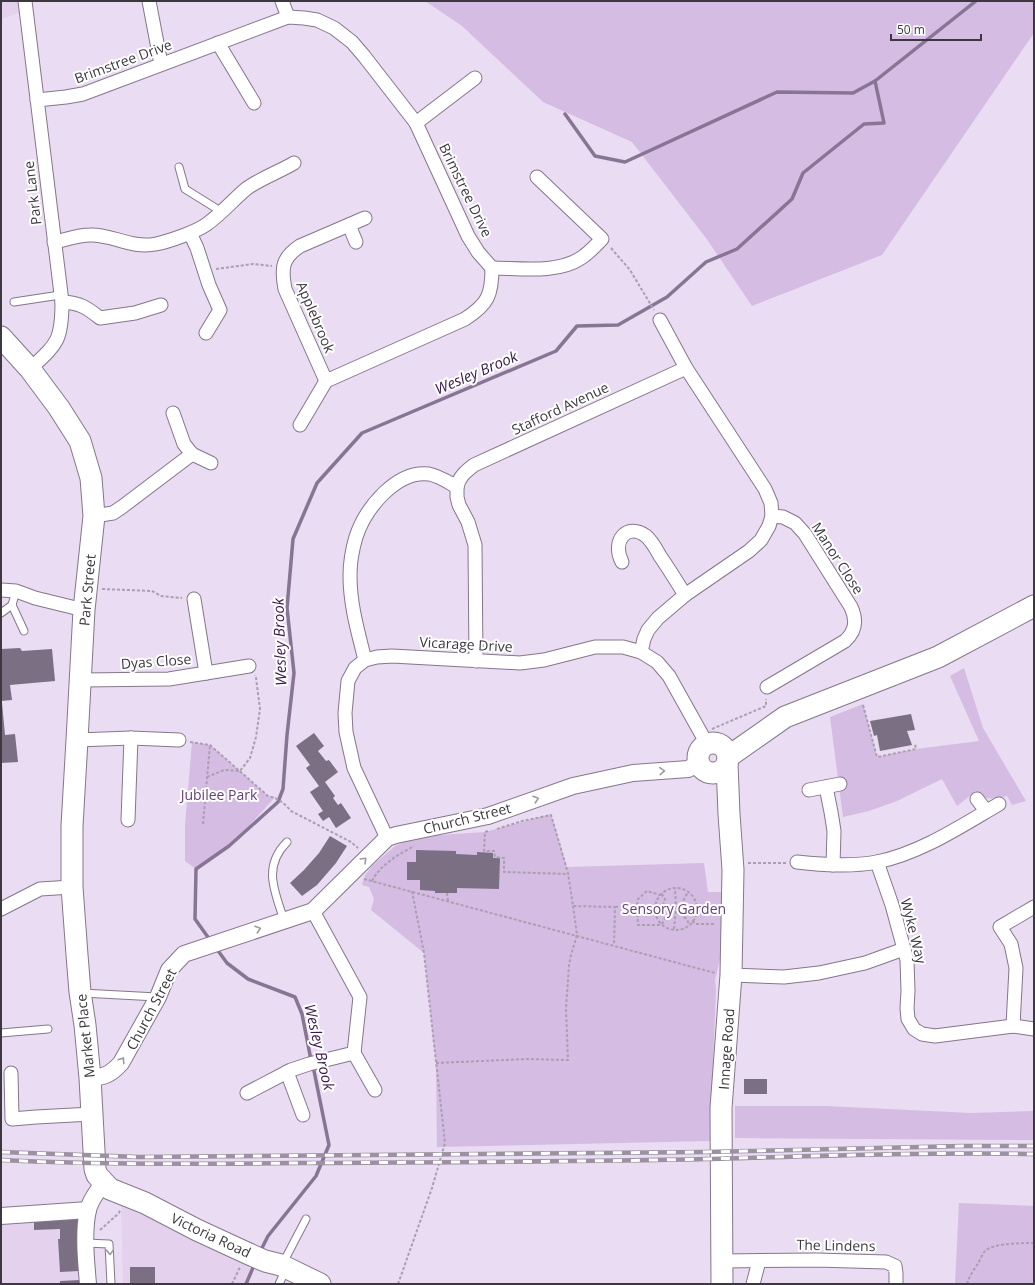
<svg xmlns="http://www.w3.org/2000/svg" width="1035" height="1285" viewBox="0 0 1035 1285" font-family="'Open Sans',sans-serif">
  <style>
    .built { fill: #e3d1ee }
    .green { fill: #d5bce3 }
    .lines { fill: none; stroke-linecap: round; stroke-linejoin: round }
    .stream { stroke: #887593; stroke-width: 3.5 }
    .building { fill: #7b6f83 }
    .service-casing { stroke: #84778b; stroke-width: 9 }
    .minor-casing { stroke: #84778b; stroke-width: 15 }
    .tertiary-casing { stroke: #84778b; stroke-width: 18 }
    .primary-casing { stroke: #84778b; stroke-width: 23 }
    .path { stroke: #aa9fb0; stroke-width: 2; stroke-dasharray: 3 2; stroke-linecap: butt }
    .service { stroke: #fff; stroke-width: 7 }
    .minor { stroke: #fff; stroke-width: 13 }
    .tertiary { stroke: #fff; stroke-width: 16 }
    .primary { stroke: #fff; stroke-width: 21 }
    .rail-casing { stroke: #9b91a1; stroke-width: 4.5 }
    .rail { stroke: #fff; stroke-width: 3; stroke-dasharray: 9; stroke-linecap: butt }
    .oneway { stroke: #9e9ba0 }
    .labels { text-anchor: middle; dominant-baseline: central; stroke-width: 4; stroke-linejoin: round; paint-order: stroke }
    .street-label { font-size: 14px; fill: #3d3740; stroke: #fff }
    .park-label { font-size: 14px; fill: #644175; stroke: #fff }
    .water-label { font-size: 15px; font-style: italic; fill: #3a194a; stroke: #fff }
  </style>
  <rect width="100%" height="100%" fill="#eadcf2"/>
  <g class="built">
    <path d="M1,1h16l2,12 -18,6z"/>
    <path d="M121,1202l133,65 -8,17h-123z"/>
    <path d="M80,1214l2,70h-81v-63z"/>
  </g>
  <g class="green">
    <path d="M425,1h609v32l-152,222 -130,51 -46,-68 -74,-96 -89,-40 -81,-76z"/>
    <path d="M964,668l19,60 43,73 -14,4 -5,-9c-12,3 -22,5 -32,-4l-18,14 -15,-27 -45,22 -28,10 -26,6 -13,-100 33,-13 14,53 39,-8 63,-8 -29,-65z"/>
    <path d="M192,742l18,3 58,51 7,1 -35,39 -44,33 -11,-8v-36z"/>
    <path d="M551,814l16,53 137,-4 4,29h13l2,55 -8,33 1,9 -6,152 -273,6 -1,-84 -12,-110 -53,-43 3,-11 -5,-12 -7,-2 3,-10 8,-10 22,-19 10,-5 20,-5 60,-4z"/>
    <path d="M735,1106h91l145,7 63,-2v29l-299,-2z"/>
    <path d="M959,1203l75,3v78h-79z"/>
  </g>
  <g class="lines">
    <g class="stream">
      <path d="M565,114l30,42 30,6 152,-70 76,1 22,-12 101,-80"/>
      <path d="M210,940l-15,-21 1,-50 33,-23 49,-44 5,-13 4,-54 7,-62 -7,-65 6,-69 24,-56 45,-50 194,-82 21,-25 41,-1 49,-28 39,-35 31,-13 55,-50 11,-26 61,-49 20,-1 -9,-42"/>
      <path d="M216,948l11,15 21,16 47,18 7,17 9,46"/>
      <path d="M260,1252l8,-16 48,-60 13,-31 -16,-79"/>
      <path d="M246,1284l9,-21"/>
    </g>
  </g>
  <g class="building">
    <path d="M20,648l2,3 30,-2 3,32 -45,4 2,15 -11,1v-52z"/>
    <path d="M1,703h1l3,32 10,-1 3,28 -17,1z"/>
    <path d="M911,714l4,16 -8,1 5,14 -32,6 -3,-16 -3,1 -4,-15z"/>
    <path d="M314,733l10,13 -6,5 8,10 3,-1 9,12 -13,10 10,14 -2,2 5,7 3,-2 10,15 -15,10 -7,-11 -6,4 -5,-7 5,-3 -13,-19 9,-6 -13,-18 4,-3 -14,-19z"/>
    <path d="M330,836l17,10 -11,17 -19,22 -15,11 -12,-13 14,-13 15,-17z"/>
    <path d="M416,850l40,1v3l21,1v-3l16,1v5h7l-1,31 -42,-1v5h-22v-2l-15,-1v-10h-13v-18h9z"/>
    <rect x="744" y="1079" width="23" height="15"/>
    <path d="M80,1217l-1,54 -19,1 -2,-33h2v-10l-26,1v-11z"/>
    <rect x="130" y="1267" width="25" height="17"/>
    <path d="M80,1280v4h-20v-3z"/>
  </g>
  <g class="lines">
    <g class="service-casing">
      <g id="service">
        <path d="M179,167l6,22 37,23"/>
        <path d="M14,302l46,-7"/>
        <path d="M16,591l-4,14 12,26"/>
        <path d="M1,613l11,-8"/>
        <path d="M284,920c-9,-28 -22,-53 3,-78"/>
        <path d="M82,993l75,4"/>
        <path d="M1,1033l47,-4"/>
        <path d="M85,1243l24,1 2,40"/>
        <path d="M283,1263l23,-44"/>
        <path d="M279,1284l7,-15"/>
      </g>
    </g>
    <g class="minor-casing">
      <g id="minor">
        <path d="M25,1l37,301c0,39 -5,42 -32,67"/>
        <path d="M149,1l12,63"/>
        <path d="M282,1l6,16"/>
        <path d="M218,43l36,60"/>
        <path d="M37,100l29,-3 17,-3 205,-77 16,1 13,2 17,8 18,14 12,14 52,67 52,113 10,16 14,16"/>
        <path d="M416,123l59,-45"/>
        <path d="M365,218l-65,28c-18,12 -19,22 -15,43l41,92 139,-62c23,-15 27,-24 27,-51"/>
        <path d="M349,225l7,17"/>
        <path d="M190,233l7,15 12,37 11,25 -14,23"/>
        <path d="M54,242c11,-2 24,-7 36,-7 22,-1 41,14 66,9 14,-3 40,-12 51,-20 14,-10 26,-24 39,-35 13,-10 33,-17 48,-26"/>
        <path d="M492,268c27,0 65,6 89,-10 8,-5 14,-12 21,-19l-65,-62"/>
        <path d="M62,302c18,1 24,5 38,16l35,-5 26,-8"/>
        <path d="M660,320l26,48 79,121 6,14 1,13"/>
        <path d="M300,425l26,-44"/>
        <path d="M192,454l19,9"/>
        <path d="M457,487c2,-10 8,-15 17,-22l212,-97"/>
        <path d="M94,516l19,-3 9,-6 70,-53 -8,-10 -11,-31"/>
        <path d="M622,562c-11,-21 5,-40 24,-26 6,5 10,13 14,20 9,13 17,26 25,39"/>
        <path d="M1,590l15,1 19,7 49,12"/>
        <path d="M641,652l3,-13 4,-9 10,-12 27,-23 64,-44 12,-11 8,-14 3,-10 11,1 12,6 10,11 46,73c6,13 5,24 -6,34l-78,46"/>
        <path d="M365,660c-7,-28 -15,-55 -15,-84 0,-12 2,-26 6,-39 9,-28 40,-67 73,-63 10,2 19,8 28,13v10l2,8 9,17 7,23 1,116"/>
        <path d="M206,673l43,-7"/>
        <path d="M81,680l88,-1 37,-6 -12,-74"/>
        <path d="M77,740l54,-2 48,2"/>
        <path d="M826,787l5,25 3,19 -1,34"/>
        <path d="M809,790l31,-6"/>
        <path d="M977,799l9,12"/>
        <path d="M128,820l3,-82"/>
        <path d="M387,838l-33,-70 -8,-36 -1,-19 3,-32 7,-13 10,-8 12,-3 15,-1 128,7 24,-3 51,-13h28l18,5 16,10 12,14 38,68"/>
        <path d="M797,862c27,3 54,5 80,0 44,-9 84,-36 122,-58"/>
        <path d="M877,862l15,43 15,55 1,31 -1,17 1,11 6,10 8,5 13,2 78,-10 21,3"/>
        <path d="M1,909l39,-20 32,-2"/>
        <path d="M731,975l53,2 35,-4 46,-10 39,-14"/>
        <path d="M1013,1026l3,-58 -5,-24 -11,-17 34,-20"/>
        <path d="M354,1053l21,37"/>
        <path d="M287,1072l16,43"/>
        <path d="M11,1073l1,46 24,-2 56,-3"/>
        <path d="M247,1093l44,-23 18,-6 45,-11 6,-56 -47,-86"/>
        <path d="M722,1261l94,-1 70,2 9,4 1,7v11"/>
        <path d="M753,1284l6,-23"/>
      </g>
    </g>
    <g class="tertiary-casing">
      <g id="tertiary">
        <path d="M90,1078c15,-1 21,-4 31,-15l37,-66 11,-27 15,-16 129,-43 74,-73 9,-3 92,-19 85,-30 60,-13 55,-4 8,-4 3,-3"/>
        <path d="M1,1216l87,-6"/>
        <path d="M88,1284c-2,-23 -5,-52 0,-74 2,-10 10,-19 15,-27"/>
      </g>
    </g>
    <g class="primary-casing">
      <g id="primary">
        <path d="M1,337l29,32 29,39 21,33 11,37 3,38 -10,94 -7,130 -5,86v61l5,68 3,37 5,33 5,53 5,91 2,6 13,14 35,14 52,27 52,24 16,7 16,4 39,19"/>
        <circle cx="713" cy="758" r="15"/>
        <path d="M728,757l57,-40 153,-60 96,-51"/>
        <path d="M722,1284l-1,-176 10,-133 2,-105 -4,-56 -2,-50"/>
      </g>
    </g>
    <g class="path">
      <path d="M611,248l19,22 24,40"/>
      <path d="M216,269l37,-5 19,2"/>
      <path d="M102,589l50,2 9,5 21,2"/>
      <path d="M863,705l14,52 39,-8 -1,-5"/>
      <path d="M712,729l54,-23v-7"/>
      <path d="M190,742l20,3 58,51c10,2 16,7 23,15l60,31 7,6"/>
      <path d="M207,777l17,-7 16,1 10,-13 6,-21 4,-28 -4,-31 -1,-3"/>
      <path d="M203,824l7,-79"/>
      <path d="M497,829l25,-8 29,-6 17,58 5,33 42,1 -1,38"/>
      <path d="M488,831l-3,1 -1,19h10l1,6 9,1v14l65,2"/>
      <path d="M748,863h38"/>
      <path d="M364,879l351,94"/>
      <path d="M372,881c8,-16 27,-27 42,-35"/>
      <circle cx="676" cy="909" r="21"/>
      <path d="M447,893l1,8"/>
      <path d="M637,905l1,-6 9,-8 13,4"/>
      <path d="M615,907l22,-1 1,19h20l4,-1 3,-6 -3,-10 3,-9 -4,-6"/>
      <path d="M662,908l26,1 -1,3 -3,5 3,2 2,6"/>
      <path d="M688,909l-2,-4 -3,-4 5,-9"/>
      <path d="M692,921l4,3h20"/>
      <path d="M674,929l2,-20 -1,-21"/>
      <path d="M436,1063l91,-4 41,1 -2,-51 3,-44 2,-10 6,-20 -4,-29"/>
      <path d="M100,1230l19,-17 1,-3"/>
      <path d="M232,1284l8,-17"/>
      <path d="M398,1284l34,-96 13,-45 -21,-190 -12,-62"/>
      <path d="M967,1284c2,-7 6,-13 10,-19 3,-4 5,-11 8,-14 8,-8 38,-8 49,-8"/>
    </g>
    <use href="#service" class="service"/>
    <use href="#minor" class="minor"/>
    <use href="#tertiary" class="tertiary"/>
    <use href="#primary" class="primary"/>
    <g class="rail-casing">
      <g id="rail">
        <path d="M1,1152l138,5 566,-5 258,-6h71"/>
        <path d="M1,1160c99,5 197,4 296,3 137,-1 273,-1 410,-4 109,-3 218,-7 327,-5"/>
      </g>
    </g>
    <use href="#rail" class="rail"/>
  </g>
  <defs><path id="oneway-chevron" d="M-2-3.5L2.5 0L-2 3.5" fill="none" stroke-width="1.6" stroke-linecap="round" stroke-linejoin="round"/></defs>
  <g class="oneway">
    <use href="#oneway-chevron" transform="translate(662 771) rotate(-4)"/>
    <use href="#oneway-chevron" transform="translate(536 799) rotate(-19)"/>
    <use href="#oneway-chevron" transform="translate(364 860) rotate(-45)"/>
    <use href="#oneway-chevron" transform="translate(258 929) rotate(-18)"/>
    <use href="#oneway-chevron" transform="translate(122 1060) rotate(-56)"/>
    <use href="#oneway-chevron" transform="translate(110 1252) rotate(88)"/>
  </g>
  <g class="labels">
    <g class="street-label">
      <text transform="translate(123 61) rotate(-20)">Brimstree Drive</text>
      <text transform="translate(466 190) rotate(64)">Brimstree Drive</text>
      <text transform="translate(32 193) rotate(-97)">Park Lane</text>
      <text transform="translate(316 317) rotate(67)">Applebrook</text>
      <text transform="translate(560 408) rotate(-25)">Stafford Avenue</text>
      <text transform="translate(838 558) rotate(57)">Manor Close</text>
      <text transform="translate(87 590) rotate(-85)">Park Street</text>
      <text transform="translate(466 644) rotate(3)">Vicarage Drive</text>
      <text transform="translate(156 661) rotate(-4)">Dyas Close</text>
      <text transform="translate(467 818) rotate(-14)">Church Street</text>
      <text transform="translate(914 931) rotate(76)">Wyke Way</text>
      <text transform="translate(151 1009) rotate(-62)">Church Street</text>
      <text transform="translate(85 1036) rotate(-96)">Market Place</text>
      <text transform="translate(726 1049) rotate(-86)">Innage Road</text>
      <text transform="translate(211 1235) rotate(25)">Victoria Road</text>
      <text transform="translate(836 1245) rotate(1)">The Lindens</text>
    </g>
    <g class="park-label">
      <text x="219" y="794">Jubilee Park</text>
      <text x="674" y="908">Sensory Garden</text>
    </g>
    <g class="water-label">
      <text transform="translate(476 372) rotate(-23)">Wesley Brook</text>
      <text transform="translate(279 642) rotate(-92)">Wesley Brook</text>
      <text transform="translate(320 1047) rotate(77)">Wesley Brook</text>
    </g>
  </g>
  <rect width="1035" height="1285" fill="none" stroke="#3d3740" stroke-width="4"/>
  <path d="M891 34v6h90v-6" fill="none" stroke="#3d3740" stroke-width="2"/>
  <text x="897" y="34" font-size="12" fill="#3d3740" stroke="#ffffff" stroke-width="3" paint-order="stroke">50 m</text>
</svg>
